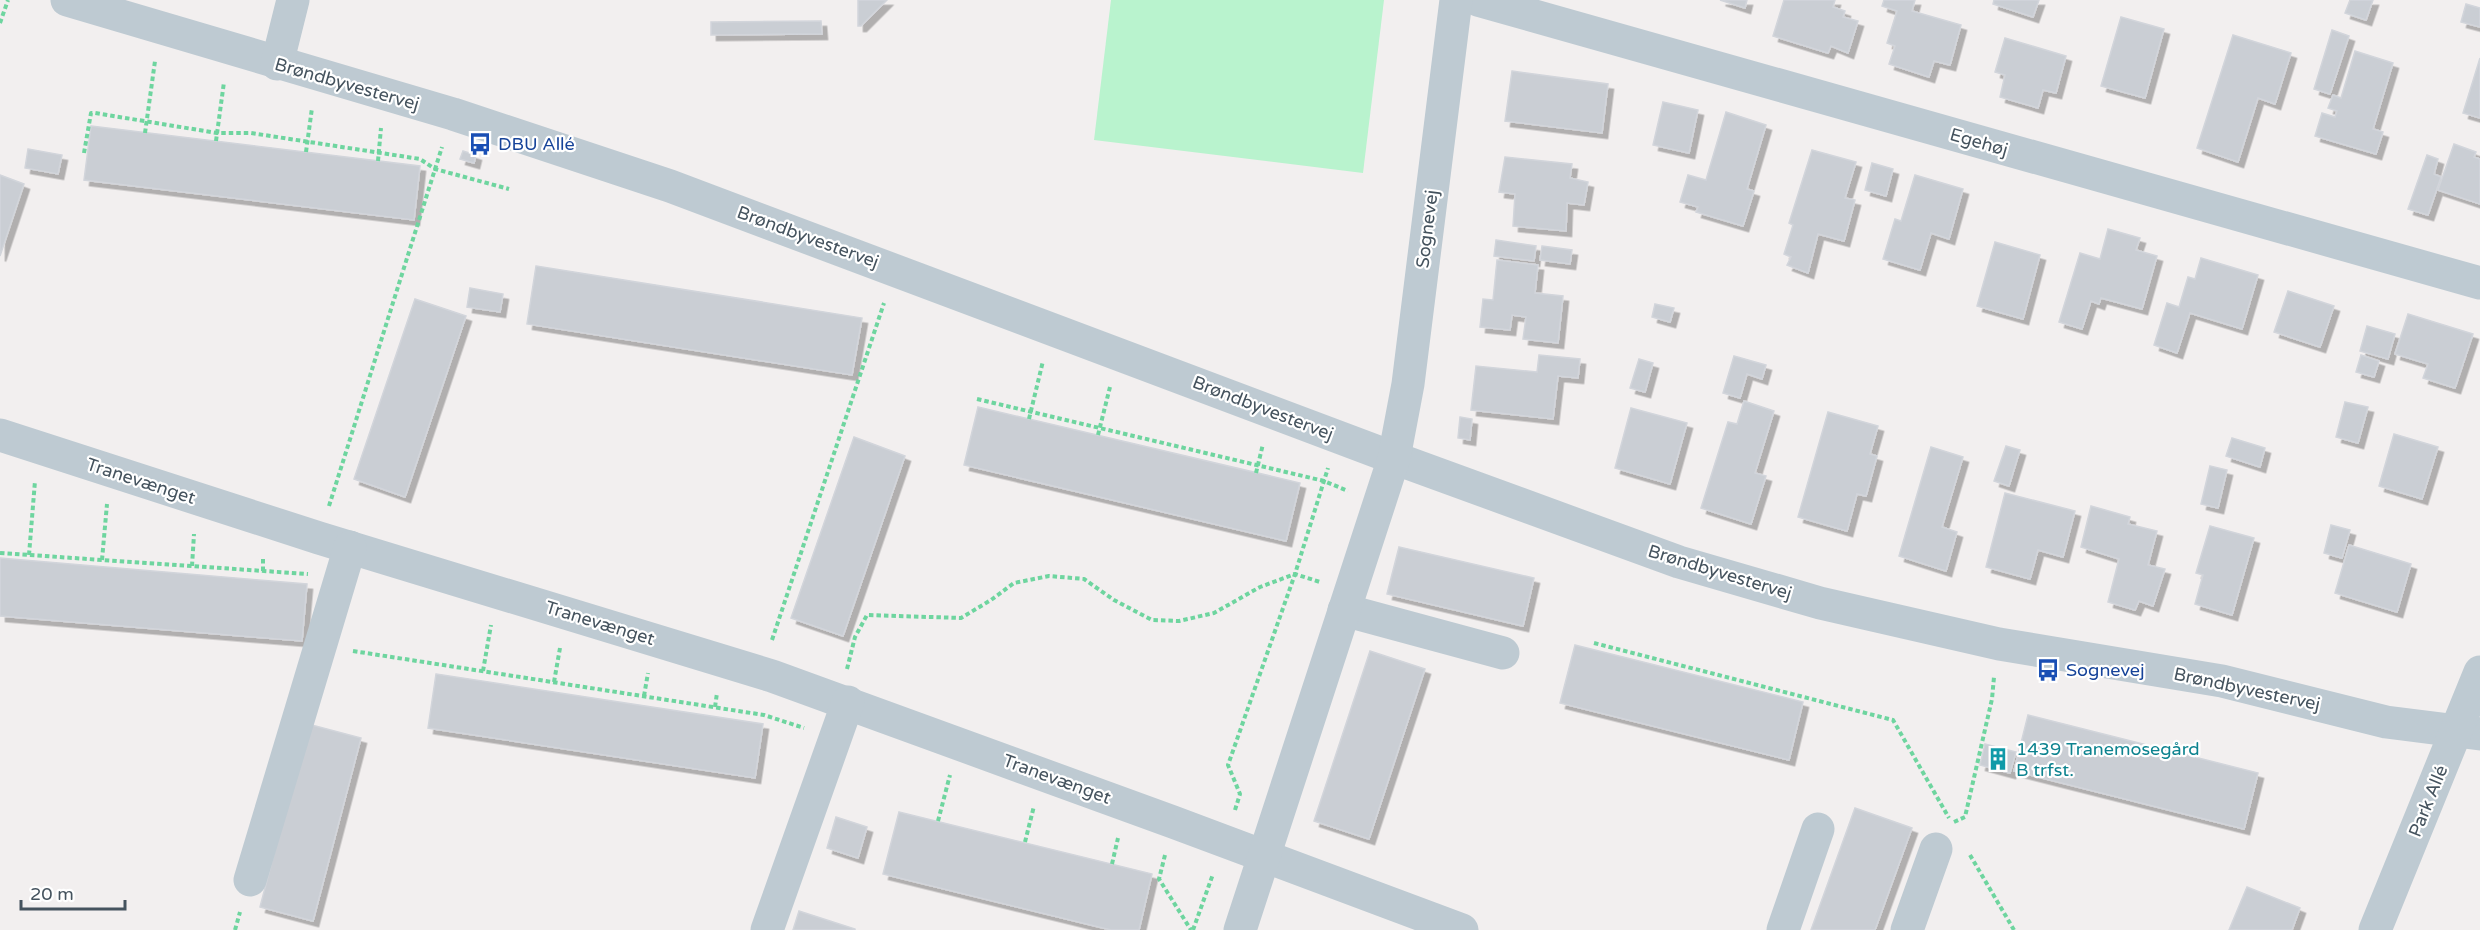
<svg xmlns="http://www.w3.org/2000/svg" width="2480" height="930" viewBox="0 0 2480 930" font-family="'Varela Round',sans-serif">
  <style>
    .green { fill: #b9f3ce }
    .building { fill: #caced4; stroke: #d2d5db; stroke-width: 1.5; filter: url(#shadow) }
    .lines { fill: none; stroke-linecap: round; stroke-linejoin: round }
    .path { stroke: #6ed59f; stroke-width: 4; stroke-dasharray: 4.5 3; stroke-linecap: butt }
    .minor { stroke: #becad2; stroke-width: 33 }
    .labels { text-anchor: middle; dominant-baseline: central; stroke-width: 4.5; stroke-linejoin: round; paint-order: stroke }
    .street-label { font-size: 18px; fill: #45535e; stroke: #fff }
    .transit-label { font-size: 18px; fill: #164399; stroke: #fff; text-anchor: start }
    .culture-label { font-size: 18px; fill: #0d838f; stroke: #fff; text-anchor: start }
  </style>
  <defs>
    <filter id="shadow"><feDropShadow dx="5.5" dy="5.5" stdDeviation="0" flood-color="#0004"/></filter>
  </defs>
  <rect width="100%" height="100%" fill="#f2efef"/>
  <path class="green" d="M1111,0h273l-21,173 -269,-33z"/>
  <g class="building">
    <path d="M858,0h29l-26,26h-3z"/>
    <path d="M1720,0h27l-2,8z"/>
    <path d="M1784,0h51l-2,7 12,4 -2,6 15,4 -10,32 -17,-7 -3,7 -55,-17z"/>
    <path d="M1884,0h31l-3,11 49,14 -11,40 -16,-4 -5,16 -40,-13 6,-18 -8,-3 10,-32 -15,-5z"/>
    <path d="M1994,0h45l-6,17 -40,-13z"/>
    <path d="M2350,0h23l-7,20 -21,-7z"/>
    <path d="M2466,4l14,4v19l-19,-5z"/>
    <path d="M2121,17l43,12 -19,69 -44,-12z"/>
    <path d="M821,21l1,13 -111,1v-13z"/>
    <path d="M2332,30l17,6 -19,58 -16,-5z"/>
    <path d="M2233,35l58,18 -16,51 -17,-6 -20,64 -41,-14z"/>
    <path d="M2005,38l61,18 -10,37 -13,-3 -5,18 -38,-11 5,-22 -10,-3z"/>
    <path d="M2355,51l38,12 -20,66 10,3 -7,22 -61,-18 7,-23 13,4 2,-6 -9,-3 5,-13 8,3z"/>
    <path d="M2480,58v60l-17,-5z"/>
    <path d="M1512,71l96,13 -6,49 -97,-12z"/>
    <path d="M1663,102l35,8 -9,43 -36,-8z"/>
    <path d="M1726,112l40,13 -19,64 7,2 -11,35 -47,-14 2,-5 -18,-5 8,-27 18,5z"/>
    <path d="M91,126l329,40 -6,54 -330,-40z"/>
    <path d="M2454,144l22,8 -2,5 6,2v45l-42,-14z"/>
    <path d="M28,149l34,6 -4,19 -33,-6z"/>
    <path d="M1812,150l44,12 -11,36 10,2 -11,41 -26,-7 -10,39 -21,-8 4,-8 -7,-3 9,-29 -4,-2z"/>
    <path d="M463,151l13,4 -2,8 -14,-4z"/>
    <path d="M2427,155l11,4 -4,15 7,3 -13,38 -20,-6z"/>
    <path d="M1505,157l67,7 -2,14 18,4 -4,23 -17,-2 -1,28 -53,-5 2,-32 -16,-2z"/>
    <path d="M1872,163l21,6 -7,27 -21,-6z"/>
    <path d="M0,175l24,9 -24,72z"/>
    <path d="M1915,175l48,14 -14,50 -18,-6 -11,37 -37,-11 12,-40 6,2z"/>
    <path d="M2108,229l32,9 -4,12 21,6 -15,53 -41,-11 -2,6 -8,-3 -9,28 -23,-7 21,-69 20,6z"/>
    <path d="M1496,240l40,6 -2,15 -40,-5z"/>
    <path d="M1995,242l45,13 -17,64 -46,-13z"/>
    <path d="M1542,246l30,4 -2,14 -30,-4z"/>
    <path d="M2201,258l57,17 -16,54 -52,-16 -13,40 -23,-8 13,-42 12,4 9,-30 7,2z"/>
    <path d="M1497,260l41,5 -3,28 28,3 -5,47 -35,-4 3,-22 -14,-2 -2,15 -30,-3 3,-28 10,1z"/>
    <path d="M536,266l326,52 -10,57 -325,-51z"/>
    <path d="M470,288l33,6 -3,18 -33,-5z"/>
    <path d="M2288,291l46,15 -14,41 -46,-15z"/>
    <path d="M415,299l51,17 -61,181 -51,-18z"/>
    <path d="M1655,304l19,4 -4,14 -18,-5z"/>
    <path d="M2408,314l65,20 -18,54 -32,-10 5,-14 -33,-10z"/>
    <path d="M2367,326l28,8 -7,25 -28,-8z"/>
    <path d="M1539,355l41,4 -2,19 -20,-2 -5,43 -82,-9 5,-44 61,6z"/>
    <path d="M2361,355l18,6 -5,16 -18,-5z"/>
    <path d="M1734,356l32,9 -4,14 -15,-5 -7,24 -17,-5z"/>
    <path d="M1639,359l14,4 -8,29 -15,-4z"/>
    <path d="M1744,401l30,10 -19,62 11,3 -15,48 -50,-16 27,-86 9,2z"/>
    <path d="M2345,402l23,5 -10,36 -22,-6z"/>
    <path d="M978,407l322,76 -14,58 -322,-76z"/>
    <path d="M1631,408l56,15 -17,61 -55,-16z"/>
    <path d="M1828,412l50,14 -8,28 7,2 -11,40 -9,-2 -10,37 -49,-14z"/>
    <path d="M1460,417l12,2 -2,21 -12,-2z"/>
    <path d="M2394,434l44,13 -16,52 -43,-13z"/>
    <path d="M854,437l51,19 -62,180 -52,-18z"/>
    <path d="M2232,438l33,10 -5,19 -34,-11z"/>
    <path d="M2006,446l14,4 -11,36 -15,-5z"/>
    <path d="M1931,447l32,10 -21,70 15,5 -11,39 -47,-15z"/>
    <path d="M2210,466l17,4 -9,38 -17,-4z"/>
    <path d="M2005,493l70,18 -12,46 -25,-7 -8,29 -44,-12z"/>
    <path d="M2091,506l39,11 -2,7 29,7 -9,34 17,4 -12,37 -14,-5 -4,9 -27,-8 11,-43 -38,-12z"/>
    <path d="M2331,525l19,5 -8,28 -18,-5z"/>
    <path d="M2210,526l44,12 -22,77 -37,-11 8,-29 -7,-2z"/>
    <path d="M2349,545l62,19 -14,48 -62,-19z"/>
    <path d="M1399,547l135,31 -11,48 -136,-32z"/>
    <path d="M0,558l307,26 -5,57 -302,-25z"/>
    <path d="M1575,645l228,57 -14,58 -229,-57z"/>
    <path d="M1370,651l55,18 -56,170 -55,-18z"/>
    <path d="M436,674l327,50 -8,54 -327,-50z"/>
    <path d="M2028,715l230,58 -14,56 -230,-58z"/>
    <path d="M308,724l53,14 -48,183 -53,-14z"/>
    <path d="M1985,744l31,8 -6,21 -30,-8z"/>
    <path d="M1855,808l57,20 -37,102h-64z"/>
    <path d="M899,812l253,62 -13,56h-28l-228,-56z"/>
    <path d="M836,817l31,10 -9,31 -31,-10z"/>
    <path d="M2247,887l53,21 -8,22h-63z"/>
    <path d="M799,911l56,18v1h-62z"/>
  </g>
  <g class="lines">
    <g class="path">
      <path d="M0,23l8,-23"/>
      <path d="M145,133l10,-72"/>
      <path d="M216,141l8,-59"/>
      <path d="M306,152l6,-44"/>
      <path d="M84,153l7,-40h4l122,20h34l169,26 15,10 74,20"/>
      <path d="M378,161l3,-33"/>
      <path d="M977,399l347,82 24,10"/>
      <path d="M1029,419l14,-58"/>
      <path d="M1098,435l12,-48"/>
      <path d="M1256,473l7,-29"/>
      <path d="M329,506l113,-359"/>
      <path d="M0,553l308,21"/>
      <path d="M29,555l6,-74"/>
      <path d="M102,560l5,-56"/>
      <path d="M192,566l2,-32"/>
      <path d="M263,571v-14"/>
      <path d="M772,640l112,-337"/>
      <path d="M1594,643l299,77 56,98"/>
      <path d="M353,651l411,64 40,13"/>
      <path d="M847,669l8,-32 12,-22 94,3 30,-18 23,-17 35,-7 35,3 30,21 38,20 27,1 35,-8 46,-26 35,-13 25,8"/>
      <path d="M483,671l8,-46"/>
      <path d="M554,682l6,-34"/>
      <path d="M644,696l4,-23"/>
      <path d="M715,707l2,-14"/>
      <path d="M1235,810l5,-16 -12,-29 67,-191 33,-106"/>
      <path d="M938,821l12,-46"/>
      <path d="M1954,822l11,-5 27,-118 2,-22"/>
      <path d="M1025,842l9,-36"/>
      <path d="M1165,855l-6,24 32,51"/>
      <path d="M1970,855l44,75"/>
      <path d="M1112,864l6,-26"/>
      <path d="M235,930l5,-18"/>
      <path d="M1193,930l20,-56"/>
    </g>
    <g class="minor">
      <path d="M67,0l386,114 217,72 724,272 285,104 141,41 179,41 223,37 164,41 94,12"/>
      <path d="M1478,0l1002,283"/>
      <path d="M277,64l16,-64"/>
      <path d="M0,435l319,103 453,138 401,146 289,108"/>
      <path d="M1344,610l159,43"/>
      <path d="M250,880l100,-333"/>
      <path d="M767,930l81,-228"/>
      <path d="M1240,930l154,-472 14,-74 48,-384"/>
      <path d="M1783,930l35,-101"/>
      <path d="M1907,930l29,-81"/>
      <path d="M2375,930l105,-258"/>
    </g>
  </g>
  <defs>
    <g id="bus-bare" transform="scale(1.8)"><path d="M-5-6H5V4H4V6H2V4H-2V6H-4V4H-5ZM-3.5-4V0h7V-4ZM-3.5 1.2v1.5H-2V1.2ZM2 1.2v1.5H3.5V1.2Z" fill="#1a4fb4" stroke="#fff" stroke-width="2.5" paint-order="stroke"/></g>
    <g id="building-bare" transform="scale(1.8)"><path d="M-4-6H4V6H1V3H-1V6H-4ZM-2.5-4.3h1.7v1.8h-1.7ZM.8-4.3h1.7v1.8H.8ZM-2.5-1h1.7V.8h-1.7ZM.8-1h1.7V.8H.8Z" fill="#0f9aa8" stroke="#fff" stroke-width="2.5" paint-order="stroke"/></g>
  </defs>
  <g fill-rule="evenodd">
    <use href="#bus-bare" x="480" y="144"/>
    <use href="#bus-bare" x="2048" y="670"/>
    <use href="#building-bare" x="1998" y="759"/>
  </g>
  <g class="labels">
    <g class="street-label">
      <text transform="translate(347 84) rotate(16)">Brøndbyvestervej</text>
      <text transform="translate(1979 142) rotate(16)">Egehøj</text>
      <text transform="translate(1427 229) rotate(-83)">Sognevej</text>
      <text transform="translate(808 237) rotate(20)">Brøndbyvestervej</text>
      <text transform="translate(1263 408) rotate(21)">Brøndbyvestervej</text>
      <text transform="translate(141 481) rotate(18)">Tranevænget</text>
      <text transform="translate(1720 572) rotate(17)">Brøndbyvestervej</text>
      <text transform="translate(600 623) rotate(17)">Tranevænget</text>
      <text transform="translate(2247 689) rotate(12)">Brøndbyvestervej</text>
      <text transform="translate(1057 779) rotate(20)">Tranevænget</text>
      <text transform="translate(2428 801) rotate(-68)">Park Allé</text>
    </g>
    <g class="transit-label">
      <text x="498" y="144">DBU Allé</text>
      <text x="2066" y="670">Sognevej</text>
    </g>
    <g class="culture-label">
      <text x="2016" y="749">1439 Tranemosegård<tspan x="2016" dy="21">B trfst.</tspan></text>
    </g>
  </g>
  <path d="M21 900v9h104v-9" fill="none" stroke="#45535e" stroke-width="3"/>
  <text x="30" y="900" font-size="18" fill="#45535e" stroke="#ffffff" stroke-width="4.5" paint-order="stroke">20 m</text>
</svg>
